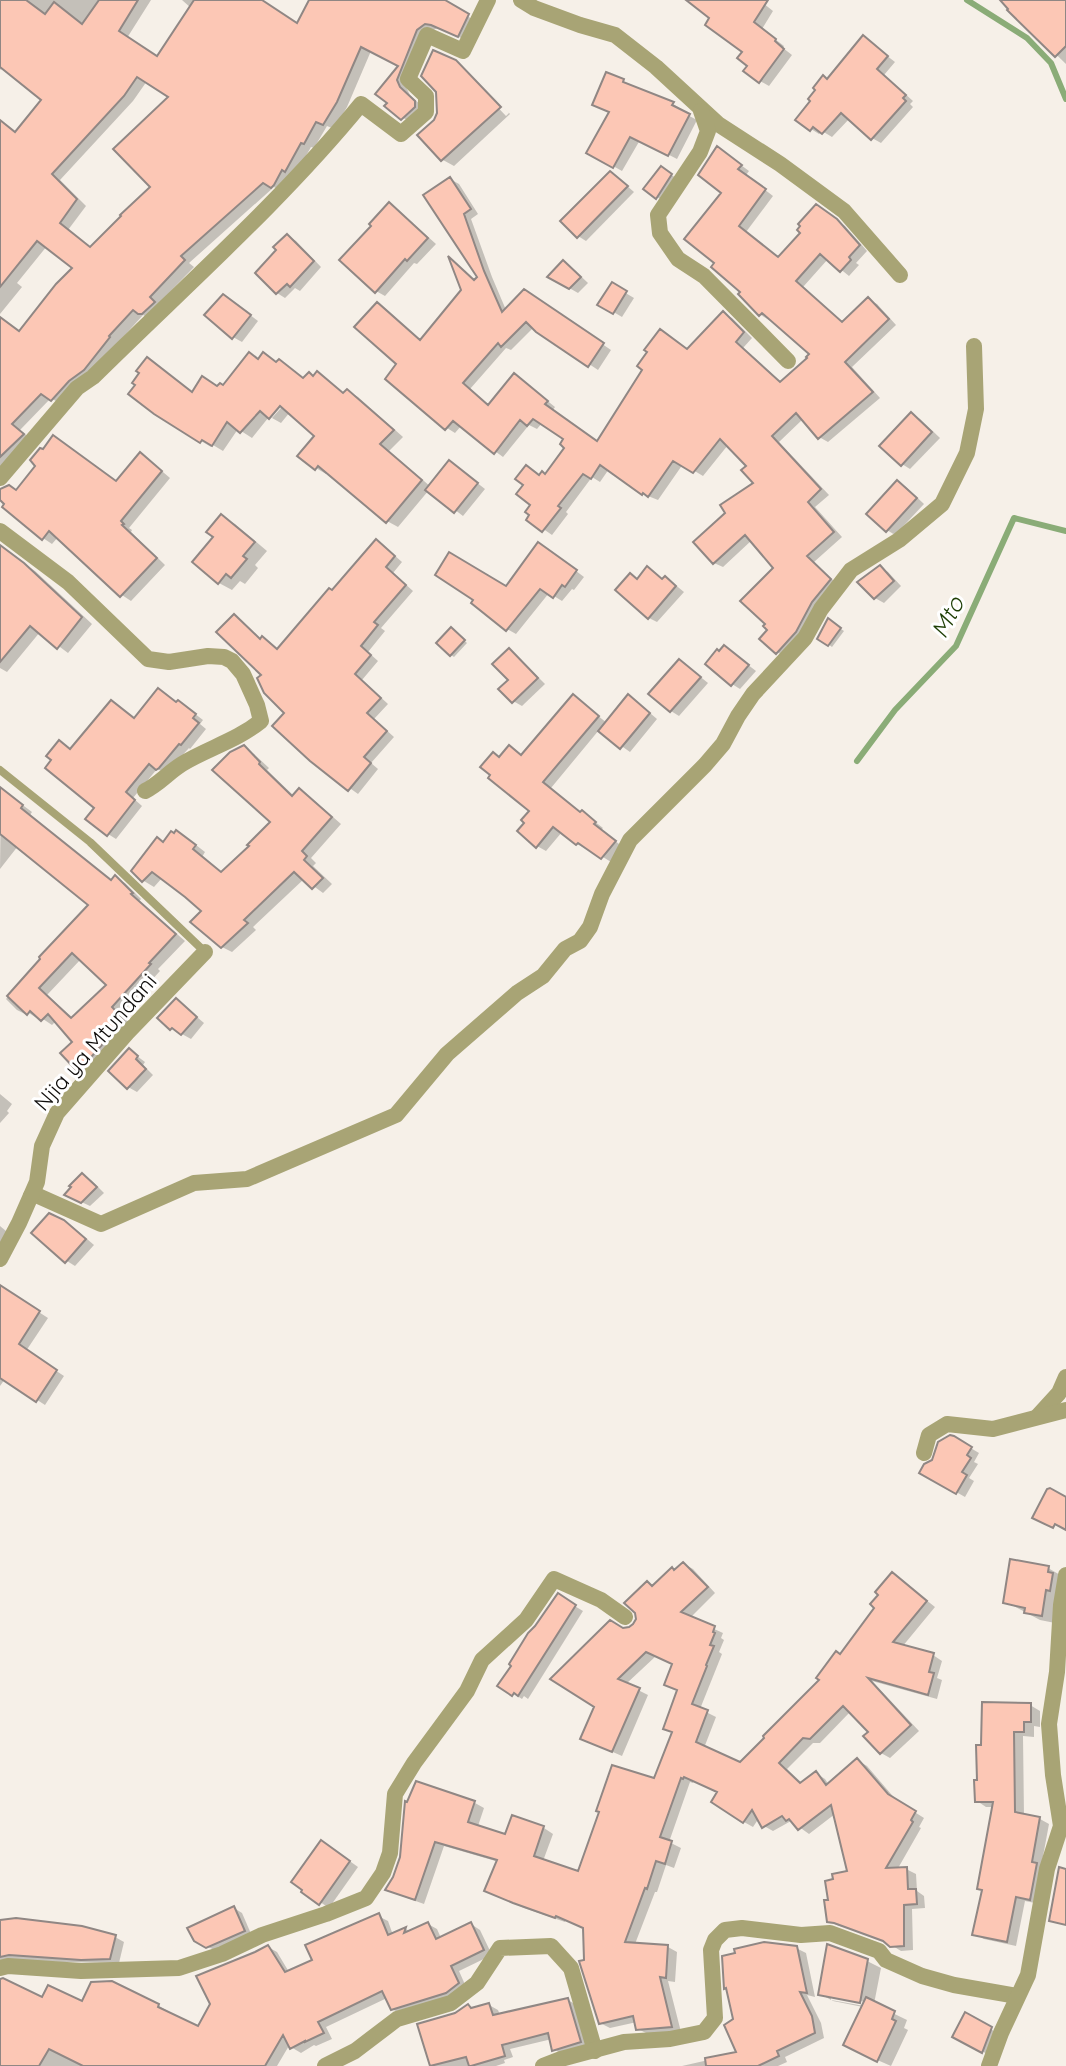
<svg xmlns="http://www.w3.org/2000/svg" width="1066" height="2066" viewBox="0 0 1066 2066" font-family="Quicksand,sans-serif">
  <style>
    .shadow { fill: #0003; fill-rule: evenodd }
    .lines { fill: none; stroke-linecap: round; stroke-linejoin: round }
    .stream { stroke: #8aac77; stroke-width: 6 }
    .building { fill: #fcc7b5; stroke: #908784; stroke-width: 2; fill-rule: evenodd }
    .lane { stroke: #a8a475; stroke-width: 8 }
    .street { stroke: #a8a475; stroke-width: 16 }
    .labels { text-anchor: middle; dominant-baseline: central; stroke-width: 6; stroke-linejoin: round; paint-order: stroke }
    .street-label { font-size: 22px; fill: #100e0c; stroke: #fff }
    .water-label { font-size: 24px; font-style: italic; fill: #1e3e05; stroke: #fff }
  </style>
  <rect width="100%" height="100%" fill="#f6f0e8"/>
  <g class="shadow">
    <path d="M0,0h151l-24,38 31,20 33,-50 -9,-8h81l-1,2 36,23 14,-25h129l36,22 -9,19 -30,-13 -7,3 -25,56 4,8 14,13 -12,16 -25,-18 13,-40 -29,-15 -24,56 -13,22 -7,-3 -13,22 -3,-1 -16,28 -13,17 -8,-5 -85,76 5,4 -36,37 -9,14 -6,-3 -81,90 -11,-7 -31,32 12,10 -32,28v-151l20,16 55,-65 -28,-22 -30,37 5,4 -22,27v-194l17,13 26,-33 -32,-26 -10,-5 -1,1zM147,81l24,15 -18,91 -61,61 -24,-18 18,-24 -26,-26 73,-79z"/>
    <path d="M689,0h70l14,11 -11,18 22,17 -1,2 9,7 -23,31 -9,-5 -10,-16 -5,-14 -33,-33z"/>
    <path d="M1003,0h63v64l-56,-54z"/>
    <path d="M864,38l31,24 -11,13 29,26 -3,3 3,3 -32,36 -9,-5 -22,-20 -18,19 -10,-6 -3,3 -8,-5 17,-48z"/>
    <path d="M454,61l52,55 3,-3 -42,-45 43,46 -56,52 -11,-6 -23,-25 15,-14z"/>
    <path d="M607,74l66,30 8,5 -1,2 17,9 -20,39 -37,-19 -18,31 -34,-19 23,-39z"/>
    <path d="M726,154l23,17 -3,4 27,21 -27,36 33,26 46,-46 20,14 22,25 -11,12 3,2 -10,11 -21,-17 -25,28 41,36 24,-23 9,4 19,21 -44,42 28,31 -52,44 -9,-5 -16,-18 -24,23 50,53 -14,12 27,30 -28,25 24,23 -53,72 -8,-5 -7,-22 5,-62 -23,-28 -29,27 -9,-4 42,-79 -7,-18 -21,-21 -25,31 -20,-12 -25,36 -15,-6 -34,-25 -9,13 -8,-5 -26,35 2,2 -16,21 -23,-16 11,-43h6l21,-29 -1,-8 -24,-16 -5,6 -8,-4 -26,32 -42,-31 -6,7 -8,-5 -48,-65 -21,-59 8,5 35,32 42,-51 -11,-29 6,4v3l22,20v-11l-30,-98 9,5 19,30 -7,5 21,58 14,33 27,-13 78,53 -13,20 -64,-43 -23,23 -5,-2 -36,41 20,18 33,-26 32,26 -2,3 45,32 125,-129 9,5 20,20 -9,10 39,35 29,-29 -40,-36 -2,2 -8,-5 -21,-21 3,-2 -19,-99z"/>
    <path d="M670,174l9,6 -14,22 -8,-5z"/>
    <path d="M618,178l16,14 -48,49 -8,-5z"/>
    <path d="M389,204l8,5 39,35 -19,20 -3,-1 -29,33 -9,-5 -2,-65z"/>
    <path d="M288,236l8,5 25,26 -21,24 -5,-3 -10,10 -8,-5 2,-44z"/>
    <path d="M563,263l9,5 16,15 -10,10 -28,-16z"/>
    <path d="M612,285l22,13 -12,19 -22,-13z"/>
    <path d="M232,301l26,20 -16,21 -9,-5z"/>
    <path d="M259,360l19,4 1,-3 26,19 9,-3 3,-4 28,21 2,-3 11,6 45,40 -14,14 42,36 27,-19 27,21 -22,27 -34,-26 -31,37 -11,-6 -59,-49 -2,2 -10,-6v-32l-26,-24 -9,11 -9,-5 16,-18 -3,-3 -33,41 -14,-9 -15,22 -10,-6 -2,2 -56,-34 38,-19 31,-7z"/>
    <path d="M911,414l9,5 20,19 -30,31 -8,-5z"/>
    <path d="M150,461l20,17 -41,50 3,2 -1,2 34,33 -34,36 -9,-6 -64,-58 -6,7 -9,-6 -26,-46 106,-4z"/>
    <path d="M897,482l9,5 18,17 -29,31 -8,-5z"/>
    <path d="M221,517l14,7 32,27 -12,14 3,3 -13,16 -5,-3 -8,9 -13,-7 -3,-46z"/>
    <path d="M0,546l35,25 57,53 -24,29 -28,-21 -33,40 -7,-4z"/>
    <path d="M385,547l17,15 -9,11 20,18 -32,37 4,3 -17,21 10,9 -16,19 26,24 -14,15 20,18 -23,26 7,6 -20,25 -47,-34 -24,-47 -23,-38 -30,-59 8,5 20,19 9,4 7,6 55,-58z"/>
    <path d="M547,549l37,28 -10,13 -2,-1 -10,12 -13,-8 -33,41 -9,-5v-40z"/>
    <path d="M880,567l8,5 13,14 -17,17 -9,-5z"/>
    <path d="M648,569l16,11 1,-2 8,5 11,9 -27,30 -8,-4 -11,-38z"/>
    <path d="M829,621l15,10 -12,16 -12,-9z"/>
    <path d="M455,632l12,11 -13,14 -3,-2z"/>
    <path d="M725,647l31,24 -16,18 -8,-5 -13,-31z"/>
    <path d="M509,651l8,5 28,28 -23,22 -9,-5z"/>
    <path d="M687,666l21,17 -29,33 -8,-5z"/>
    <path d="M573,696l34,27 30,-21 20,17 -27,33 -31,-22 -48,58 30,26 9,4 13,10 -2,2 22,17 -12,15 -24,-15 -1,2 -9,-5 -15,-12 -16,19 -9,-5 -5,-36 -32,-52 23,-1z"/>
    <path d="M177,704l9,3 17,13 -3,4 6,5 -16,20 -1,-1 -23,25 -9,-4 -24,29 9,8 -26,33 -8,-5 -36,-83 63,-31z"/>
    <path d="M244,748l10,6 15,14 -2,2 28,27 5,-6 10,6 31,27 -30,34 5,5 -3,3 19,18 -9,9 -19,-14 -51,48 3,3 -24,22 -10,-5 -18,-36 -42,-33 -8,9 -10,-6 -11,-10 31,-27 23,-6 18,14 -3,5 21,16 49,-51z"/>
    <path d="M1,789l31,23 -2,3 82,66 3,-3 10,5 16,16 -2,2 46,40 -27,28 2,2 -39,43 12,13 -46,47 -10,-6 -2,-26 -19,-21 -4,4 -12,-8 -2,2 -9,-6 -2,2 -10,-5 -11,-11 85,-94 -73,-59 -18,23zM81,959l28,26 -36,33 -26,-23z"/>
    <path d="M184,1006l20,17 -13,16 -20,-11z"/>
    <path d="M129,1050l16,12 -2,3 10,10 -16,17 -9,-5z"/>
    <path d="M0,1094l12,10 -5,7 2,2 -9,10z"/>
    <path d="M82,1175l9,5 13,13 -14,13 -15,-7z"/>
    <path d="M63,1221l10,6 21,18 -19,21 -8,-5 -33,-29z"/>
    <path d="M0,1226l12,10 -12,19z"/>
    <path d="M0,1287l48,31 -22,33 38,25 -19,29 -40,-26 -5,7z"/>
    <path d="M954,1438l25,15 -5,9 4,2 -9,14 5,3 -9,16 -44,-25 13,-10z"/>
    <path d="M684,1564l9,5 22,24 -25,25 33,15 -2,5 3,2 -5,12 3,2 -22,55 16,8 -12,31 36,17 82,-85 79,-100 34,27 -33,40 31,8 9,6 -5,17 5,2 -5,19 -65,-18 47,50 -29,27 -9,-5 -10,-21 -20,-21 -31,32h-7l-26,26 15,14 14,-10 9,6 4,6 28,-25 10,6 30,35 27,17 -5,9 2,1 -24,42 9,-1 10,5 1,17 7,5 1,12 -13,1 1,41 -12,1 -13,-8 -43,-16 -6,-1 -10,-5 1,-20 19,-28 -14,-59 -26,20 -18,-13 -18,10 -9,-5 -5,-8 -6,9 -9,-5 -24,-30 -26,-12 -1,3 -3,-1 -21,60 12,6 -7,20 -8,-3 -9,27h-2l-20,52 33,3 9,5 -2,30 -7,-1 13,51 -33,2 -10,-5 -1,-7 -27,6 -10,-5 -14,-62 -1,-33 -19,-9 -1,3 -41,-14 -28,-13 3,-33 -55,-16 -20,58 -28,-10 -8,-5 14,-32 15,-73 58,19 9,5 -6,18 29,11 6,-19 31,10 9,6 -10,27 36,12 76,-92 19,-48 5,-42 -5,-27 -18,-8 -30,28 22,11 -26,61 -30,-13 31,-113 12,-5 19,-38z"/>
    <path d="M1048,1568l14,8 -7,47 -15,-3 -34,-18z"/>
    <path d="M558,1596l25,15 -55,88 -4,-3 -2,3 -22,-14z"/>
    <path d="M1030,1705l10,6v16l-6,-1v11l-11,-1 1,80 16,3 9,5 -8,43 -1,37 -15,-3 -9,45 -32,-7 -9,-5 8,-44 11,-83h-8l-9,-6 -1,-19z"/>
    <path d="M330,1847l28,20 -29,41 -25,-17z"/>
    <path d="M234,1908l8,5 10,23 -36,15 -21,-11z"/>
    <path d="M378,1916l10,5 5,14 13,-6 5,3 17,-8 9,5 4,9 30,-14 9,6 12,25 -33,16 8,18 -66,25 -9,-5 -5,-11 -61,29 6,12 -16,7 -2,-1 -13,8 -10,-6 -1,-3 -13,22h-277v-86l43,20 39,4 30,-21 47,23 9,5 -1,2 31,16 70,-82 9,5 12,20 26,-11z"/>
    <path d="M0,1922l115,15 9,5 -5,21 -119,-2z"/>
    <path d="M796,1948l10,5 9,44 -8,-2 14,28 3,15 -39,19 2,5 -9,4h-96l57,-13 -3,-33z"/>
    <path d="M867,1961l14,7 -7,36 33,16 -3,8 4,2 -17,36 -32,-14 4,-45 -30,-6 -13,-7zM831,1995l39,8v4l-39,-7z"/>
    <path d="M568,2000l10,6 11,41 -26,8 -9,-6 -2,-10 -42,10 3,8 -9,3 1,3 -9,3h-64l-12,-40 36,-11 12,-9 6,3 15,-4 9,5 2,5z"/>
    <path d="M966,2015l33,19 -8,22 -37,-20z"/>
  </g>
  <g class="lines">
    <g class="stream">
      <path d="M967,0l60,38 24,25 15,36"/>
      <path d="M857,761l38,-51 61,-64 58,-128 52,13"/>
    </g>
  </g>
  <g class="building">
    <path d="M0,0h26l19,14 9,-12 28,22 17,-24h39l-19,31 38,25 37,-56h68l35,23 12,-23h136l24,14 -11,23 -27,-12 -6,-1 -8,6 -20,50 3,7 15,14v6l-14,13 -17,-14 3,-3 -12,-9 23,-28 -37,-19 -24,55 -14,23 -7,-3 -12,22 -3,-1 -16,29 -3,-2 -8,15 -3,3 -8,-5 -82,73 4,4 -35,37 5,5 -13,12h-4l-5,-4 -24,26 1,1 -26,33 -15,11 -18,20 -10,-7 -29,30 12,10 -24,23v-140l19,14 37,-47 16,-16 -35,-27 -37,46v-167l15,12 26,-32 -41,-33zM137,77l31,20 -55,52 37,38 -30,28 1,1 -31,31 -30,-24 17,-24 -25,-25 72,-78z"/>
    <path d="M686,0h82l-14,22 22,17 -1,2 9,8 -25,34 -16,-12 4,-5 -10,-8 5,-6 -37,-27 4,-7z"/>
    <path d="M1000,0h66v46l-11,11 -48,-47 1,-1z"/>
    <path d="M863,35l25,21 -11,13 29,26 -3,3 3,3 -35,39 -30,-27 -19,21 -9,-7 -3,4 -15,-11 15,-19 -2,-2 7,-9 -2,-2 10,-13 4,4z"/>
    <path d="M433,50l23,10 45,47 -60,54 -24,-26 17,-15 3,-7 -1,-21 -15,-16z"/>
    <path d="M606,72l18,7 -1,3 51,20 -2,3 18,9 -22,42 -38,-19 -17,31 -27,-15 23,-41 -17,-7z"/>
    <path d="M717,146l25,19 -4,4 28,20 -27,37 39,31 22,-24 -3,-3 3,-4 -2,-2 18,-20 21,15 23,26 -11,12 2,3 -11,12 -20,-18 -24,27 46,41 26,-25 21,22 -44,43 28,30 -55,47 -22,-26 -24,23 49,53 -13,13 26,30 -27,24 24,23 -19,23 -16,30 -20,22 -17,-15 8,-9 -4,-4 2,-2 -25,-23 33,-33 -28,-33 -32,29 -20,-22 32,-29 -5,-8 33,-22 -12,-13 5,-4 -26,-27 -27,34 -20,-12 -25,36 -5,-4 -1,2 -42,-30 -9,14 -8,-5 -25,32 3,2 -19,24 -16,-12 3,-5 -4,-3 5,-7 -14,-11 7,-9 -8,-6 11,-14 13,10 3,-4 3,3 19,-26 -4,-4 3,-5 -30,-20 -6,7 -7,-6 -26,34 -41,-33 -8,9 -60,-51 11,-15 -42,-37 23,-25 43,38 41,-50 -13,-34 26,24 3,-3 -54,-82 27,-18 21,32 -7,5 20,57 18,41 22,-23 80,54 -16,24 -52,-35 -10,-10 -25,25 -3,-4 -35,40 25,22 26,-32 34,28 -3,3 52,37 45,-71 -5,-4 10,-14 -3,-2 16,-21 27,20 36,-38 21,21 -8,10 44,40 27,-24 -1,-1 3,-3 -47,-41 -3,3 -21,-22 2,-2 -29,-25 3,-4 -30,-24 37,-46 -23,-18z"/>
    <path d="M661,166l11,8 -16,25 -13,-10z"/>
    <path d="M610,171l18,15 -51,52 -17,-17z"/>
    <path d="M389,202l39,36 -21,23 -2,-2 -30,34 -36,-33 32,-34 -2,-2z"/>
    <path d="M287,234l27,27 -24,26 -3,-3 -11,10 -21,-21 21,-23 -3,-3z"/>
    <path d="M563,260l18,17 -12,12 -22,-12z"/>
    <path d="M612,282l15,9 -14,23 -16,-9z"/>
    <path d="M223,294l28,21 -19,24 -28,-24z"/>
    <path d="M249,352l9,7 5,-7 13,10 3,-3 24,19 6,-6 4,4 4,-5 26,22 4,-4 47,41 -14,14 42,36 -36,43 -68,-57 -3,4 -18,-14 17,-20 -34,-30 -11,13 -9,-8 -20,22 -13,-11 -15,24 -10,-6 -2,3 -46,-29 -26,-20 7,-9 -3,-2 7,-10 -3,-2 11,-14 45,35 10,-16 15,10 3,-3 3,2z"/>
    <path d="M911,412l21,20 -31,34 -22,-20z"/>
    <path d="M53,435l63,46 24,-29 22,19 -41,50 3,3 -2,1 35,33 -37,39 -71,-66 -7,9 -40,-33 2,-3 -4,-4v-11l9,-4 7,5 19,-24 -5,-6 10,-12 3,1z"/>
    <path d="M449,460l29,23 -24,30 -29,-23z"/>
    <path d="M897,480l20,18 -31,34 -20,-18z"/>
    <path d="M221,514l34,28 -12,14 4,3 -16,19 -5,-4 -8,10 -26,-22 21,-25 -7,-5z"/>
    <path d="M376,539l19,17 -9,11 20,18 -32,37 4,3 -17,21 10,9 -16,19 26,24 -14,15 20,18 -23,26 7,6 -23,28 -38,-30 -38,-35 12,-13 -20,-20 -7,-15 4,-3 -45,-43 18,-18 26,25 2,-3 15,13 52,-61 3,2z"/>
    <path d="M538,542l39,28 -12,17 -3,-2 -9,13 -13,-9 -34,42 -35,-28 2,-3 -38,-25 14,-23 57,34z"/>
    <path d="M0,545l24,18 58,54 -25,32 -27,-23 -30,36z"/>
    <path d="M880,565l14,16 -20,18 -17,-17z"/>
    <path d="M647,566l15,13 3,-3 11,10 -28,33 -33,-29 15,-17 7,6z"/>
    <path d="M828,618l13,10 -13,18 -11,-7z"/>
    <path d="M451,627l14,13 -15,16 -14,-13z"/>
    <path d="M724,645l25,20 -18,21 -26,-22 12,-15 2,2z"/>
    <path d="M509,648l29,30 -26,25 -14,-14 10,-9 -16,-16z"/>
    <path d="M679,659l22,18 -31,35 -22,-18z"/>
    <path d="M158,688l18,14 2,-2 18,14 -3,4 6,5 -18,22 -2,-1 -20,24 -3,2 -7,-6 -23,28 9,8 -28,36 -22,-17 9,-11 -49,-40 6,-8 -5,-4 13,-16 11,9 41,-49 23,18z"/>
    <path d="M573,694l26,22 -56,66 37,30 2,-2 14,12 -2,2 22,17 -15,18 -23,-16 -2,2 -23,-18 -17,21 -19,-17 7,-8 -3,-3 8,-9 -41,-33 2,-3 -10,-8 13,-15 6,5 10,-12 12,10z"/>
    <path d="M628,694l22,19 -30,36 -22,-18z"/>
    <path d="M244,745l16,17 -1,2 33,32 7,-8 33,29 -30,34 5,5 -3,4 19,18 -11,11 -18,-17 -50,48 4,3 -27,25 -31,-26 11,-11 -16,-14 -33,-25 -10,10 -11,-11 26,-34 6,5 8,-11 3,2 2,-3 20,15 -3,4 28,23 28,-26 -2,-1 23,-23 -58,-52 18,-18z"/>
    <path d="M0,787l23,18 -2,3 90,72 4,-5 18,18 -2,1 45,40 -27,29 2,1 -39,43 12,13 -32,36 -16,14 -16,-17 12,-11 -24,-28 -7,7 -11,-10 -3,4 -20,-19 33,-37 -1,-2 49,-52 -88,-71zM72,953l34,32 -35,33 -32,-30z"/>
    <path d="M176,998l21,19 -16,18 -9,-7 -2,2 -13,-12z"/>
    <path d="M129,1048l9,8 -2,3 10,10 -19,20 -19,-18z"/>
    <path d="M82,1173l15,14 -16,16 -17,-8 7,-8 -2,-1z"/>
    <path d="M49,1213l15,7 22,19 -21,24 -34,-30z"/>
    <path d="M0,1285l40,26 -21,33 38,26 -21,32 -36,-24z"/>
    <path d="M950,1435l4,1 18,11 -5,8 4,3 -9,14 5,3 -11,19 -37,-21 5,-9 8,-4 6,-18z"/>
    <path d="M1050,1488l16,9v33l-11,-6 -2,4 -21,-10 15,-29z"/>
    <path d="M1010,1559l39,7 -1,6 5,1 -3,18 -4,-1 -4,26 -18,-3 1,-5 -22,-5z"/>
    <path d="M683,1562l25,25 -27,25 34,14 -2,6 2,1 -5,12 4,1 -8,19 1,1 -15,38 16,6 -12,32 44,20 24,-24 -1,-2 56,-56 -3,-2 20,-27 4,3 34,-46 -4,-4 8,-9 -3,-3 17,-20 35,29 -34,41 41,11 -5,19 5,1 -6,22 -60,-17 43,47 -31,29 -17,-18 5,-4 -25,-26 -33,33 -7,-1 -24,25 21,20 16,-12 10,14 31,-27 31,36 28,17 -5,9 2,2 -27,46 21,-1 1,22h8l1,15 -13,1v41l-14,1 -7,-6 -49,-18 -7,-1 -3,-22h4l-3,-19 8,-2 -1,-5 15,-3 -16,-66 -33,25 -9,-11 -3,2 -4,-5 -20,12 -10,-18 -9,13 -32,-21 6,-10 -33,-15 -1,2 -2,-1 -21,59 12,4 -7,23 -9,-3 -9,28 -2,-1 -20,54 43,3 -2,33 -6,-1 12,50 -36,3 -3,-14 -34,8 -20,-63 5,-1 -1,-32 -27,-12 -1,2 -42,-15 -29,-12 13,-31 -62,-18 -20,58 -30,-10 8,-13 7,-20 5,-56 2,1 9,-21 59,20 -7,21 37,12 7,-19 32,11 -10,30 44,15 21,-59 -3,-1 16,-46 42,13 18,-46 -9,-3 14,-39 -13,-5 8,-21 -26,-12 -28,27 22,9 -28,64 -32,-13 14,-32 -44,-28 60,-59 13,8 6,-1 4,-3 3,-5 -1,-6 -11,-10 23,-22 5,5 20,-19 2,3z"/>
    <path d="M558,1593l18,12 -58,91 -4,-3 -2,3 -15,-10 14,-20 -2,-2 19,-31 7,-7z"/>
    <path d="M982,1702l49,1v19h-7v10h-10l1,80 25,5 -8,45 5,1 -7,37 -14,-3 -9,45 -35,-7 10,-45 -5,-1 16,-87h-18l-1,-22h3l-1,-35h5z"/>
    <path d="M321,1840l29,21 -31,44 -18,-13 1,-2 -11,-8z"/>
    <path d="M1059,1867l7,2v56l-17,-4z"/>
    <path d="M234,1906l11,25 -39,17 -12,-7 -7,-13z"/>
    <path d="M379,1913l9,22 18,-8 -2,6 24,-11 8,17 35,-17 13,28 -33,16 8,17 -13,10 -55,17 -9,-19 -64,31 6,11 -19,9v-1l-15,8 -7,-14 -18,31h-182l-34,-17 -10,17h-39v-87l3,-1 39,19 6,-12 34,16 9,-19 21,-1 47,23 -1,3 40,19 12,-22 -14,-28 59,-24 13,-7 17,27 27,-12 -7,-15z"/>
    <path d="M16,1918l66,8 34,9 -6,24 -29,1 -72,-5 -9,2v-37z"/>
    <path d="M764,1942l33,4 10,47 -7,-1 12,24 3,17 -38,18 2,5 -21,10h-52l-1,-8 31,-6 -12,-27 9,-6 -7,-31 -2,1 -2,-33 13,-3 -1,-4z"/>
    <path d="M827,1944l41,15 -8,44 -42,-8z"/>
    <path d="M866,1997l29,14 -3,8 4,2 -19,41 -34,-17z"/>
    <path d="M568,1998l13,44 -29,9 -4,-18 -46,12 3,11 -34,10h-2l-3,-9 -36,9 -13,-42 38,-11 13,-9 3,4 18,-5 4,12z"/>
    <path d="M965,2012l27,15 -10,26 -30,-16z"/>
  </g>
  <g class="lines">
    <path class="lane" d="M0,770l90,72 115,110"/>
    <g class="street">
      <path d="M521,0l13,8 46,17 35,10 41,32 62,57 62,40 64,47 56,64"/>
      <path d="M701,111l7,20 -8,21 -42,63 2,18 18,26 26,17 84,85"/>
      <path d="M0,478l77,-90 16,-11c91,-90 187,-174 268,-273l40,30 25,-22v-16l-18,-17 19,-44 36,16 25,-51"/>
      <path d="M0,531l68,51 80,77 21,3 39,-6 16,1 8,4 11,13 14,31 4,16c-25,20 -53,27 -79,43 -13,8 -23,20 -37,27"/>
      <path d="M31,1196l5,-1 65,29 93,-41 53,-4 149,-64 51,-61 70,-61 26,-17 22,-27 15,-8 10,-14 12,-33 28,-54 75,-75 18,-21 15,-28 15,-22 52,-56 16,-29 30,-39 48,-30 43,-36 25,-51 9,-44 -2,-63"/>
      <path d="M0,1259l19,-36 18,-41 5,-36 15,-33 70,-80 78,-81"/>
      <path d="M1038,1416l21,-23 7,-16"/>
      <path d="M924,1453l5,-18 18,-11 46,5 73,-19"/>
      <path d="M0,1968l8,-2 73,5 98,-3 43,-14 40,-19 64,-21 40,-16 17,-25 7,-20 5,-59 19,-31 53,-72 15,-31 44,-40 28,-41 47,21 24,17"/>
      <path d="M325,2066l30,-15 42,-32 54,-16 26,-20 23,-35 51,-2 20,22 24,83"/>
      <path d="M543,2066l18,-7 63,-17 46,-3 34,-7 11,-14 -4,-68 4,-10 10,-10 17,-2 59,7 29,-2 49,18 7,9 36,16 32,9 63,11"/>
      <path d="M989,2066l12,-33 27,-58 19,-106 14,-43 -8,-51 -4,-51 8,-52 4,-67 5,-30"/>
    </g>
  </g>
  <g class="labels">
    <g class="street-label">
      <text transform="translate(95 1042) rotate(-49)">Njia ya Mtundani</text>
    </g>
    <g class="water-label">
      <text transform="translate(947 617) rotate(-62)">Mto</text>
    </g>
  </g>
</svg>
